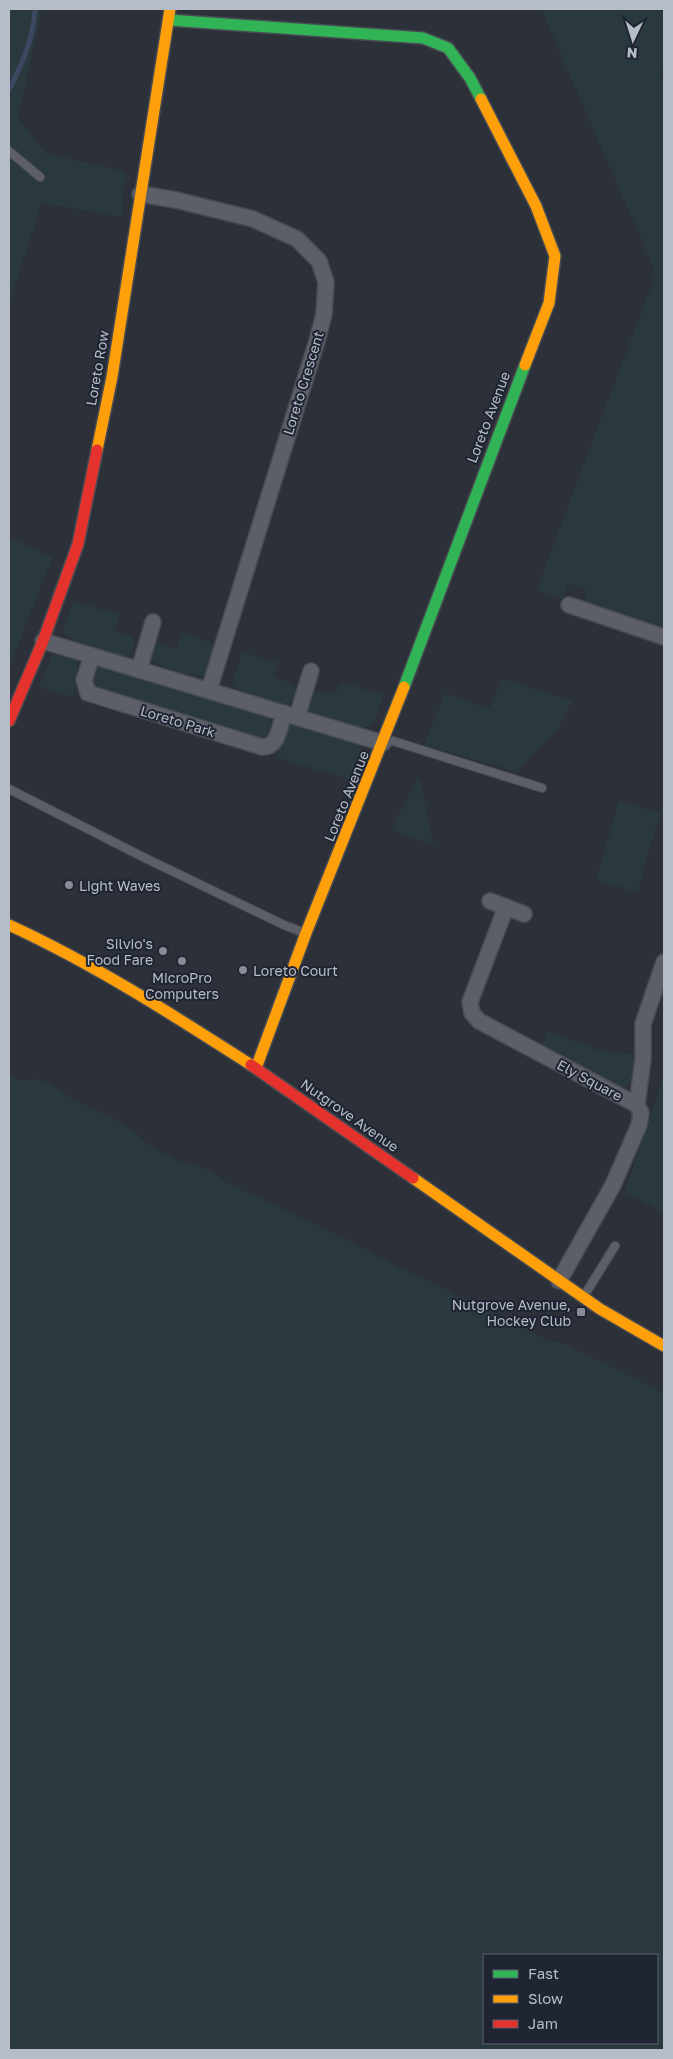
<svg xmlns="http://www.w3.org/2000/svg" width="673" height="2059" viewBox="0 0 673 2059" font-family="'Golos Text',sans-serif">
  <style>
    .green { fill: #29393e; fill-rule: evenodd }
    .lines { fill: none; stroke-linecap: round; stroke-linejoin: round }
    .stream { stroke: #3c4861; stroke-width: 5 }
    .lane-casing { stroke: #484b52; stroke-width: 10 }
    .street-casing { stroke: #484b52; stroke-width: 18 }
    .fast-casing { stroke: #484b52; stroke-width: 14 }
    .slow-casing { stroke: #484b52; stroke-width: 14 }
    .jam-casing { stroke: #484b52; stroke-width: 14 }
    .lane { stroke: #5c5f67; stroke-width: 8 }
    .street { stroke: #5c5f67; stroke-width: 15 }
    .fast { stroke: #30b455; stroke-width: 11 }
    .slow { stroke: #ff9f0a; stroke-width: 11 }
    .jam { stroke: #e5322d; stroke-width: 11 }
    .poi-dot { fill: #868b97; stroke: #202533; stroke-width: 2 }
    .labels { text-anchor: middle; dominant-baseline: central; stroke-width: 4; stroke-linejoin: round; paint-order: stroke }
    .street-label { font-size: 14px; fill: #b7bcc9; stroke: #202533 }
    .poi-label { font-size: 14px; fill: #b7bcc9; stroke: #202533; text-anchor: start }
  </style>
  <rect width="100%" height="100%" fill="#2c3039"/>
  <g class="green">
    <path d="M9,9h33l-24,109 28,36 80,17 -5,46 -79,-14 -31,93 -2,20z"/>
    <path d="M541,9h123v61l-5,3 5,11v543l-79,-26v-12l-17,-5 -6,15 -25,-10 119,-316z"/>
    <path d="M9,537l43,21 -43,110z"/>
    <path d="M74,602l46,12 -5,17 17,5 3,9 -3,10 -8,2 -45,-13 -17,-12z"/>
    <path d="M182,633l36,12 -13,31 -23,-3 -35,-13 4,-13 7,-4 19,6z"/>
    <path d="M242,652l36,11 -4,14c15,5 35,12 14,28l-45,-13 -11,-7z"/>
    <path d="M63,654l14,4v21l-5,18 -33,-10 13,-32z"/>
    <path d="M102,666l165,50 5,10 -5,11 -12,1 -123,-40 -36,-8 -4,-14z"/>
    <path d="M502,678l70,23 -14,28 -41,43 -93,-27 21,-52 44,16z"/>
    <path d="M340,682l43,13 -8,26 -4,5 -10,2 -54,-16 6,-18 8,-3 14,4z"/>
    <path d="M293,721l64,21 5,8 -11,30 -74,-22 7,-27z"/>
    <path d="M419,775l15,71 -43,-17z"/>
    <path d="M619,801l41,12 -23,79 -41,-12z"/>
    <path d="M548,1031l54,20 31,3 4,7 -5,20 -7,7 -9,-1 -76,-41z"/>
    <path d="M9,1074l11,6 17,-1 14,5 17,12 43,21 26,16 6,8 34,19 35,11 15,12 122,57 56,31 13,4 129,65 18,4 99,49v657h-655zM484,1955h173v88h-173z"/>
    <path d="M664,1075v137l-39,-20z"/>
  </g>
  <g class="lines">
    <path class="stream" d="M9,90c14,-28 24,-50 26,-81"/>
    <g class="lane-casing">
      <g id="lane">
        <path d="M9,151l31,26"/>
        <path d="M387,742l6,-1 149,47"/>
        <path d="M9,789l136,69 139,67 21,8"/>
        <path d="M584,1296l31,-50"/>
      </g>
    </g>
    <g class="street-casing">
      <g id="street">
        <path d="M140,194l36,6 77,19 44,20 22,22 7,21 -2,32 -7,27 -108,349"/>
        <path d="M569,605l95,32"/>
        <path d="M43,641l340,102"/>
        <path d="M92,656l-8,24 4,13 174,54c16,1 18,-21 22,-34"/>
        <path d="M139,670l14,-48"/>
        <path d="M297,717l14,-46"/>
        <path d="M490,901l34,13"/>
        <path d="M506,907l-36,95 2,11 7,8 158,84 4,8 -2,12 -26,60 -54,96"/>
        <path d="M637,1105l6,-46v-35l21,-62"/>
      </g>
    </g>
    <g class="fast-casing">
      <g id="fast">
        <path d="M169,20l254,18 25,10 22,30 11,21"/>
        <path d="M404,687l121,-322"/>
      </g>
    </g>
    <g class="slow-casing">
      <g id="slow">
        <path d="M481,99l55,107 19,50 -6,47 -24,62"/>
        <path d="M97,450l15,-73 58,-368"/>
        <path d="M9,925c85,39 164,90 242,140"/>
        <path d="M256,1068l50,-135 98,-246"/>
        <path d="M413,1178l187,131 64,37"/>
      </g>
    </g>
    <g class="jam-casing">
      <g id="jam">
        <path d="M9,721l34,-80 35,-97 19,-94"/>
        <path d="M251,1065l162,113"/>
      </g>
    </g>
    <use href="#lane" class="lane"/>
    <use href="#street" class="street"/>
    <use href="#fast" class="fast"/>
    <use href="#slow" class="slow"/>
    <use href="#jam" class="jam"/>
  </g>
  <g class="poi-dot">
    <circle cx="69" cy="885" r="5"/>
    <circle cx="163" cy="951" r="5"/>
    <circle cx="182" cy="961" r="5"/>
    <circle cx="243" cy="970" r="5"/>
    <rect x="576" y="1307" width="10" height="10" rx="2.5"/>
  </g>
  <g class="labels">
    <g class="street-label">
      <text transform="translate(97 368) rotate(-80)">Loreto Row</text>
      <text transform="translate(303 383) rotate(-73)">Loreto Crescent</text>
      <text transform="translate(488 417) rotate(-69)">Loreto Avenue</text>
      <text transform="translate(178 721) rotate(17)">Loreto Park</text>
      <text transform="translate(346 796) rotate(-68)">Loreto Avenue</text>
      <text transform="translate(590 1080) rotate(28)">Ely Square</text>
      <text transform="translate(350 1115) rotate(35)">Nutgrove Avenue</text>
    </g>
    <g class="poi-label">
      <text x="79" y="885">Light Waves</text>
      <text x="153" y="943" text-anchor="end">Silvio's<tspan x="153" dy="16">Food Fare</tspan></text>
      <text x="253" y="970">Loreto Court</text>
      <text x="182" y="977" text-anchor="middle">MicroPro<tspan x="182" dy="16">Computers</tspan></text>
      <text x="571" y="1304" text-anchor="end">Nutgrove Avenue,<tspan x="571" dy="16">Hockey Club</tspan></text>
    </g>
  </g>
  <rect width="673" height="2059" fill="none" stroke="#b7bcc9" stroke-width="20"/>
  <rect x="483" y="1954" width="175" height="90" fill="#202533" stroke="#5c616f"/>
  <rect x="493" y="1970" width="25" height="8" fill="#30b455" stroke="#5c616f"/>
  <text x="528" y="1979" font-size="15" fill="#b7bcc9">Fast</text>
  <rect x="493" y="1995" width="25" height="8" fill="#ff9f0a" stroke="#5c616f"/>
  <text x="528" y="2004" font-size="15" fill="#b7bcc9">Slow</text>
  <rect x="493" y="2020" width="25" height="8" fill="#e5322d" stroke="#5c616f"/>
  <text x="528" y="2029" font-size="15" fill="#b7bcc9">Jam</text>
  <g transform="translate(633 40) rotate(184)" stroke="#202533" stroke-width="4" paint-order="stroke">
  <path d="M0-4L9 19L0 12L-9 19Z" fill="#b7bcc9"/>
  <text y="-8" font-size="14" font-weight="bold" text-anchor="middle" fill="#b7bcc9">N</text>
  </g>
</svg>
